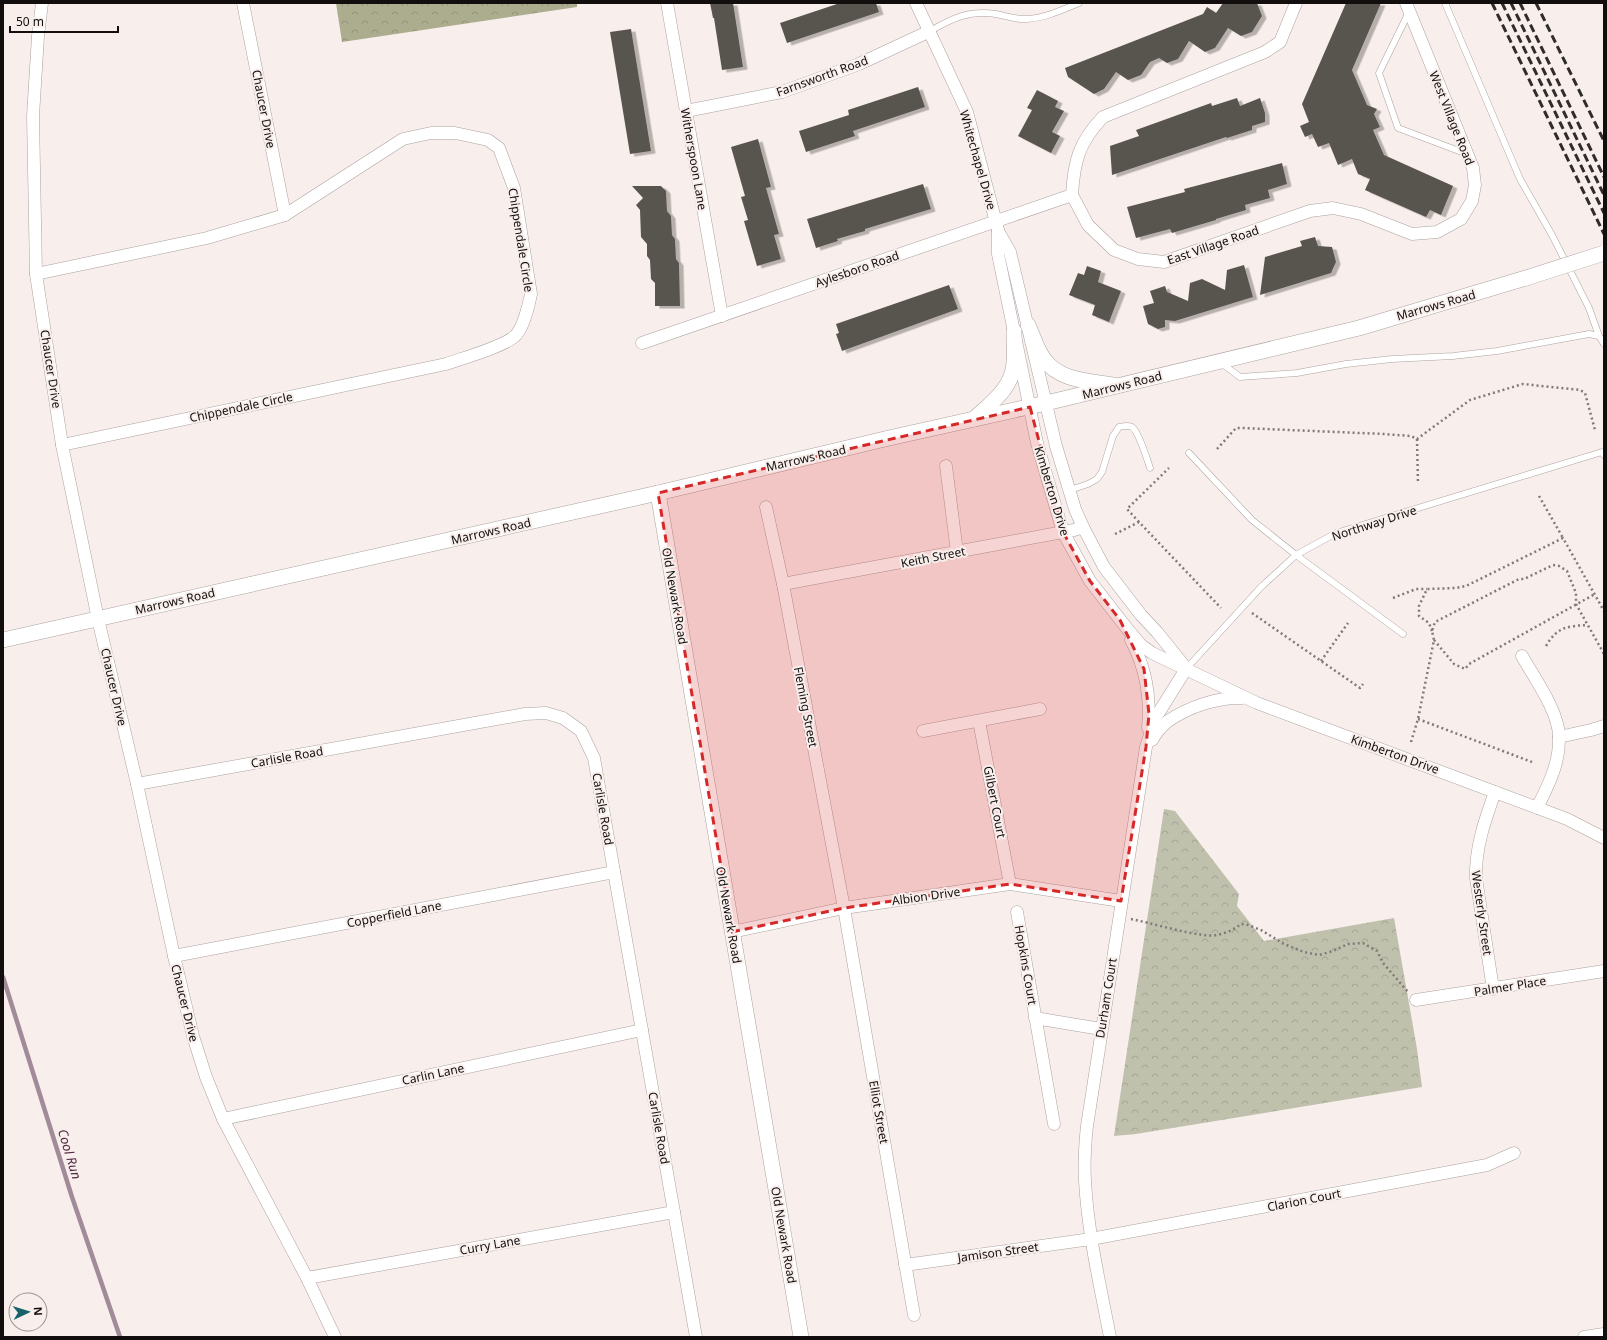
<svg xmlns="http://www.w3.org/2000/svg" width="1607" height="1340" viewBox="0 0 1607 1340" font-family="'Noto Sans',sans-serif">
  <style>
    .forest { fill: url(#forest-crowns) }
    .park { fill: url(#park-crowns) }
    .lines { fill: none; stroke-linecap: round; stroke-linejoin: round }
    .stream { stroke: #a18b98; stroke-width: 4.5 }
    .building { fill: #59554f; filter: url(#shadow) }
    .service-casing { stroke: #aba29f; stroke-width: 7 }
    .minor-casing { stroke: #aba29f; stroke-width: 13 }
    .tertiary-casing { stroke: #aba29f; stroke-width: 16 }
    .path { stroke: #807a78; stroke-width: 2.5; stroke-dasharray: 2 3; stroke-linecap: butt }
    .service { stroke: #fff; stroke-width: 6 }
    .minor { stroke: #fff; stroke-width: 12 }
    .tertiary { stroke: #fff; stroke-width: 15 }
    .rail { stroke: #302c2b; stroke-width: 3; stroke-dasharray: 8 4; stroke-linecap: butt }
    .tertiary-bridge-casing { stroke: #aba29f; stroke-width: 16; stroke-linecap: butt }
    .tertiary-bridge { stroke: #fff; stroke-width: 15 }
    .marked { fill: #d62828; fill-opacity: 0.2; stroke: #d62828; stroke-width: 3; stroke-dasharray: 8 5; stroke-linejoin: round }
    .labels { text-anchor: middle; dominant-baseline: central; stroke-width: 4; stroke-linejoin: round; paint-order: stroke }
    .street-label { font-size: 12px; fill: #110e0d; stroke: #f8eeeb }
    .water-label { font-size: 13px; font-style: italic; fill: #522a45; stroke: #f8eeeb }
  </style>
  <defs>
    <pattern id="forest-crowns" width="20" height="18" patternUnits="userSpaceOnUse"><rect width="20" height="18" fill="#acad8f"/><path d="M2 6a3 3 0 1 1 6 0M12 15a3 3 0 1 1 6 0" fill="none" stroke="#93947a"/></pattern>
    <pattern id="park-crowns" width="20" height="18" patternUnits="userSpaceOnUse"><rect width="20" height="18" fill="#c0c1ad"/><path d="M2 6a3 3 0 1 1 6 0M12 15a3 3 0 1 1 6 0" fill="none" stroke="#a4a594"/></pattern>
    <filter id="shadow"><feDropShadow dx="4.5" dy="2.5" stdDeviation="0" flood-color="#0004"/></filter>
  </defs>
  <rect width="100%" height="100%" fill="#f8eeeb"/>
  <path class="forest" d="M336,3h241v4l-235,35z"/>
  <path class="park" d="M1164,809l11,2 64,83 -2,12 27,35 130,-23 23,131 5,38 -286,47 -22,2z"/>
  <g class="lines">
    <path class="stream" d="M3,977l69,220 48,140"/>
  </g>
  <g class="building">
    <path d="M710,3h23l10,64 -21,3 -8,-52h-1z"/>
    <path d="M840,3h36l3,9 -92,31 -7,-20z"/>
    <path d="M1223,3h34l5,13 -10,16 -11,4 -13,-8 -13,20 -10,4 -16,-11 -11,18 -11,4 -8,-5 -9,4 -9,13 -13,5 -12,-8 -12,17 -10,5 -26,-17 -3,-9 138,-54 4,-7 9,6z"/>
    <path d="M1346,3h35l-29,67 15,35 10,4 -3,5 6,13 -7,3 11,25 69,31 -12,29 -11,-5 -4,7 -61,-27 5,-11 -12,-5 -6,-15 -14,6 -9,-22 -11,4 -6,-13 -7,3 -5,-11 9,-4 -7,-18z"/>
    <path d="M631,29l20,122 -21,3 -20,-122z"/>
    <path d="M918,87l7,20 -72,24 2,5 -49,16 -7,-21 50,-16 -1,-5z"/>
    <path d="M1037,90l21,11 -3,6 9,4 -12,21 8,4 -9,17 -33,-17 14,-26 -5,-2z"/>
    <path d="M1237,98l3,8 20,-8 5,15v9l-13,4v4l-25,8 -1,-1 -114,38 -2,-29 29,-10 -3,-6 75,-27 1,3z"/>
    <path d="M758,139l13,48 -5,1 13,46 -5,1 7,24 -24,7 -13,-45 4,-1 -7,-23 4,-1 -14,-49z"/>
    <path d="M1282,163l5,21 -19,6 2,8 -25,7 1,5 -30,9v1l-44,13 -2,-4 -34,9 -9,-31 58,-15 -1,-3z"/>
    <path d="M923,184l8,25 -66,20v2l-28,8 1,2 -22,7 -9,-29z"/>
    <path d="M632,186h29l5,5 1,20 4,5 1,19 3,4 1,20 3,4 1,43h-25v-23l-4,-4 -1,-19 -3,-4v-12l-6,-7 -1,-27 -4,-5 7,-7z"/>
    <path d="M1315,237l3,9 14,1 4,15 -5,11 -71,22 5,-38 37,-11 -2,-5z"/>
    <path d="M1244,265l9,32 -78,24 -10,-1v7l-7,2 -10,-5 -5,-18 11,-3 -4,-12 15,-5 2,6 21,9 2,-18 12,-4 23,11 2,-20z"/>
    <path d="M1087,266l14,5 -3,11 23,9 -12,31 -17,-7 3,-10 -26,-10 9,-22 6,2z"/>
    <path d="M949,285l9,24 -116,42 -6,-17 3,-1 -3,-9z"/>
  </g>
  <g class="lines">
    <g class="service-casing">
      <g id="service">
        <path d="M1445,3l75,176 32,56 37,73 10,28 5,8"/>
        <path d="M1409,12l-30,61 19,55 69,26"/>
        <path d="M930,31c23,-13 39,-21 66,-17 10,2 21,6 31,5 18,-1 35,-9 52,-16"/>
        <path d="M1221,363l19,14 57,-4 49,-9 46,-5 61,-3 44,-5 92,-17 10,2"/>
        <path d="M1189,453l63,67 44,35 107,79"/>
        <path d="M1070,490l18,-6 9,-5 5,-7 11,-36 6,-9c5,-1 8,-2 13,0 7,5 15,32 18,41"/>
        <path d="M1186,669l75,-82 35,-32 40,-22 266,-81 2,3"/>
      </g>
    </g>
    <g class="minor-casing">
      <g id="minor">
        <path d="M42,3l-4,33 -5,80 3,158 26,171 36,174 39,165 37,172 19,80 13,41 17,42 84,159 28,59"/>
        <path d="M243,3l42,212"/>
        <path d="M667,3l55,313"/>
        <path d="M916,3l51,109 31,118v24l39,189 26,89 27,49 39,50 12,14 11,8 105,50 310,116 37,19"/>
        <path d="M686,111l96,-19 77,-28 71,-33"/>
        <path d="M1072,195l16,30 26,25 24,9 26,3 146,-51 23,-3 28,6 51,20 25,-2 24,-13 11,-18 3,-16 -2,-17 -67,-165"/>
        <path d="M1072,195c2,-34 7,-53 31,-78l162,-65 15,-10 16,-39"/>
        <path d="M998,231l12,21 46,194 19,63 8,18 21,40 37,48 16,17 29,36"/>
        <path d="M36,274l171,-36 78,-23 118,-76 28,-6h24l33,7 11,8 15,40 17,106c-2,10 -8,35 -16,42 -12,11 -52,22 -69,28l-384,81"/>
        <path d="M642,343l430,-148"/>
        <path d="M946,466l11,86"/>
        <path d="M766,507l17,77 61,324 70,407"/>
        <path d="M783,584l291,-54 9,-3"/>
        <path d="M1131,640c15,28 20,56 17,88"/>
        <path d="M1522,656c13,23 37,56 37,81 1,26 -11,49 -22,71"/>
        <path d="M979,721l31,163"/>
        <path d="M923,731l117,-22"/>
        <path d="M1559,737l32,-7 13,-4"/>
        <path d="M1152,740c4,-7 10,-14 16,-19 21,-14 49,-24 74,-23"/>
        <path d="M137,784l388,-70 21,-1 17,5 18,13 13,27 102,579"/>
        <path d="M1017,912l37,212"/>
        <path d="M732,932l112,-24 166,-24 111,17"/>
        <path d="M174,956l440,-84"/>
        <path d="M1493,989l-17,-111c-1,-30 9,-58 19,-86"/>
        <path d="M1416,1000l188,-29"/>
        <path d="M1035,1018l66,11"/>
        <path d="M223,1119l419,-89"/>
        <path d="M905,1265l186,-26 396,-74 27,-12"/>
        <path d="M307,1278l367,-66"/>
        <path d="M1110,1337c-10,-52 -22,-103 -25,-156 -1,-18 0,-37 2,-55l59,-379 10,-30 30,-48"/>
        <path d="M1584,1337l20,-3"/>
      </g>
    </g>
    <g class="tertiary-casing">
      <g id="tertiary">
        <path d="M1028,325c5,11 9,25 16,34 15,22 46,22 69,26"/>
        <path d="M974,419c17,-16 39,-31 40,-57 1,-10 0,-21 0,-31"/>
        <path d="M658,493l143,844"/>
        <path d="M3,640l655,-147 231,-55 157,-35 313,-75 167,-50"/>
      </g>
    </g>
    <g class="path">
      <path d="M1417,439l1,45"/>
      <path d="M1217,449l19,-21h6l142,6 27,2 6,3 53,-39 46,-14 7,-2 57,6 5,3 10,37"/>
      <path d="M1539,496l24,42"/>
      <path d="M1139,522l-12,-13 42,-41"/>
      <path d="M1115,534l24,-12 82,86"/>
      <path d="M1393,598l23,-9h11"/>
      <path d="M1252,613l108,75 3,-4"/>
      <path d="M1432,631l-3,-8 -10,-7v-10l8,-17 29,-1 10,-2 97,-48 41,73"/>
      <path d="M1434,640l20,24 11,5 4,-5 126,-70"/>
      <path d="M1546,646c11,-19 21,-20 42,-21"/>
      <path d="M1321,661l27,-38"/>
      <path d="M1418,719l114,43"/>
      <path d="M1411,742l7,-23 16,-79 -2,-9 3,-9 84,-43h5l29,-14 6,1 8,5 9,22v11l28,50"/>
      <path d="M1131,919c24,5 49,13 73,16 13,2 27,-3 37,-11l7,1 13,5 23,14 20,8 15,3 14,-4 15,-7 15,-1 14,8 6,12 25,29"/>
    </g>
    <use href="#service" class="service"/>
    <use href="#minor" class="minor"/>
    <use href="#tertiary" class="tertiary"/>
    <g class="rail">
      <path d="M1492,3l112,231"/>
      <path d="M1502,3l102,210"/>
      <path d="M1511,3l93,192"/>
      <path d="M1520,3l84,174"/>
      <path d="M1536,3l68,138"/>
    </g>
    <g class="tertiary-bridge-casing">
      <path id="tertiary-bridge" d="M1526,278l78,-25"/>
    </g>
    <use href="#tertiary-bridge" class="tertiary-bridge"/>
  </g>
  <path class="marked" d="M1030,407l33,125 27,49 30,39 24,49 5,45 -3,33 -25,154 -111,-17 -166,24 -112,24 -74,-439z"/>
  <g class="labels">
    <g class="street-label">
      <text transform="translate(822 76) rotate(-20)">Farnsworth Road</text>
      <text transform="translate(264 109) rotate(79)">Chaucer Drive</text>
      <text transform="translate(1452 118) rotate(68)">West Village Road</text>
      <text transform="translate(694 159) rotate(80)">Witherspoon Lane</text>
      <text transform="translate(978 160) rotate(74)">Whitechapel Drive</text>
      <text transform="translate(521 240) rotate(81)">Chippendale Circle</text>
      <text transform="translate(1213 245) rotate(-19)">East Village Road</text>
      <text transform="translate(857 269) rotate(-19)">Aylesboro Road</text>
      <text transform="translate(1436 305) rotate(-16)">Marrows Road</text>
      <text transform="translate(51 369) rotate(81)">Chaucer Drive</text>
      <text transform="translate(1122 385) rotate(-14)">Marrows Road</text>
      <text transform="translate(241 407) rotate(-12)">Chippendale Circle</text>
      <text transform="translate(806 458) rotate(-13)">Marrows Road</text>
      <text transform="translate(1052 491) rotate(73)">Kimberton Drive</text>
      <text transform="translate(1374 523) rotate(-18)">Northway Drive</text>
      <text transform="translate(491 531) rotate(-13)">Marrows Road</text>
      <text transform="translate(933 557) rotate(-11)">Keith Street</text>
      <text transform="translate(675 596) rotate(80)">Old Newark Road</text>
      <text transform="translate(175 601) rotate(-13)">Marrows Road</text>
      <text transform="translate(114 687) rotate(77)">Chaucer Drive</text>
      <text transform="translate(806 707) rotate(79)">Fleming Street</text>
      <text transform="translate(1395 754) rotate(20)">Kimberton Drive</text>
      <text transform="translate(287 757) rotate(-10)">Carlisle Road</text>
      <text transform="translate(995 802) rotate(79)">Gilbert Court</text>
      <text transform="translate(603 809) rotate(80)">Carlisle Road</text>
      <text transform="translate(926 896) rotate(-8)">Albion Drive</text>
      <text transform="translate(1482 913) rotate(82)">Westerly Street</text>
      <text transform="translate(394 914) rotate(-11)">Copperfield Lane</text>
      <text transform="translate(729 915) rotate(80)">Old Newark Road</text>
      <text transform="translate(1026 965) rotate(80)">Hopkins Court</text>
      <text transform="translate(1510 986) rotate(-9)">Palmer Place</text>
      <text transform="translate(1106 998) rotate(-81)">Durham Court</text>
      <text transform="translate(185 1003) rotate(76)">Chaucer Drive</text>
      <text transform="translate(433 1074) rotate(-12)">Carlin Lane</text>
      <text transform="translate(879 1112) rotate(80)">Elliot Street</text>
      <text transform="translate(659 1128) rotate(80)">Carlisle Road</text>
      <text transform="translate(1304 1200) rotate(-11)">Clarion Court</text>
      <text transform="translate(784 1235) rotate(80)">Old Newark Road</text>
      <text transform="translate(490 1245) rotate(-10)">Curry Lane</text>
      <text transform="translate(998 1252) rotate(-8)">Jamison Street</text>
    </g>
    <g class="water-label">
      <text transform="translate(70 1154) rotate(73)">Cool Run</text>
    </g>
  </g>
  <rect width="1607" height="1340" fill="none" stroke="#110e0d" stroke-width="8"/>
  <g transform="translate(28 1312) rotate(86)"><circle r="19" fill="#f8eeeb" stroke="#9c9492"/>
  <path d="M0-3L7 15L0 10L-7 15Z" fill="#16636c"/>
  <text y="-6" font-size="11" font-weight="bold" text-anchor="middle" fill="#110e0d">N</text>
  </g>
  <path d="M10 26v6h108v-6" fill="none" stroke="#110e0d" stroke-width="2"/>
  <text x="16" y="26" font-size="12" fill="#110e0d" stroke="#f8eeeb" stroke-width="3" paint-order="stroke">50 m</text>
</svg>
